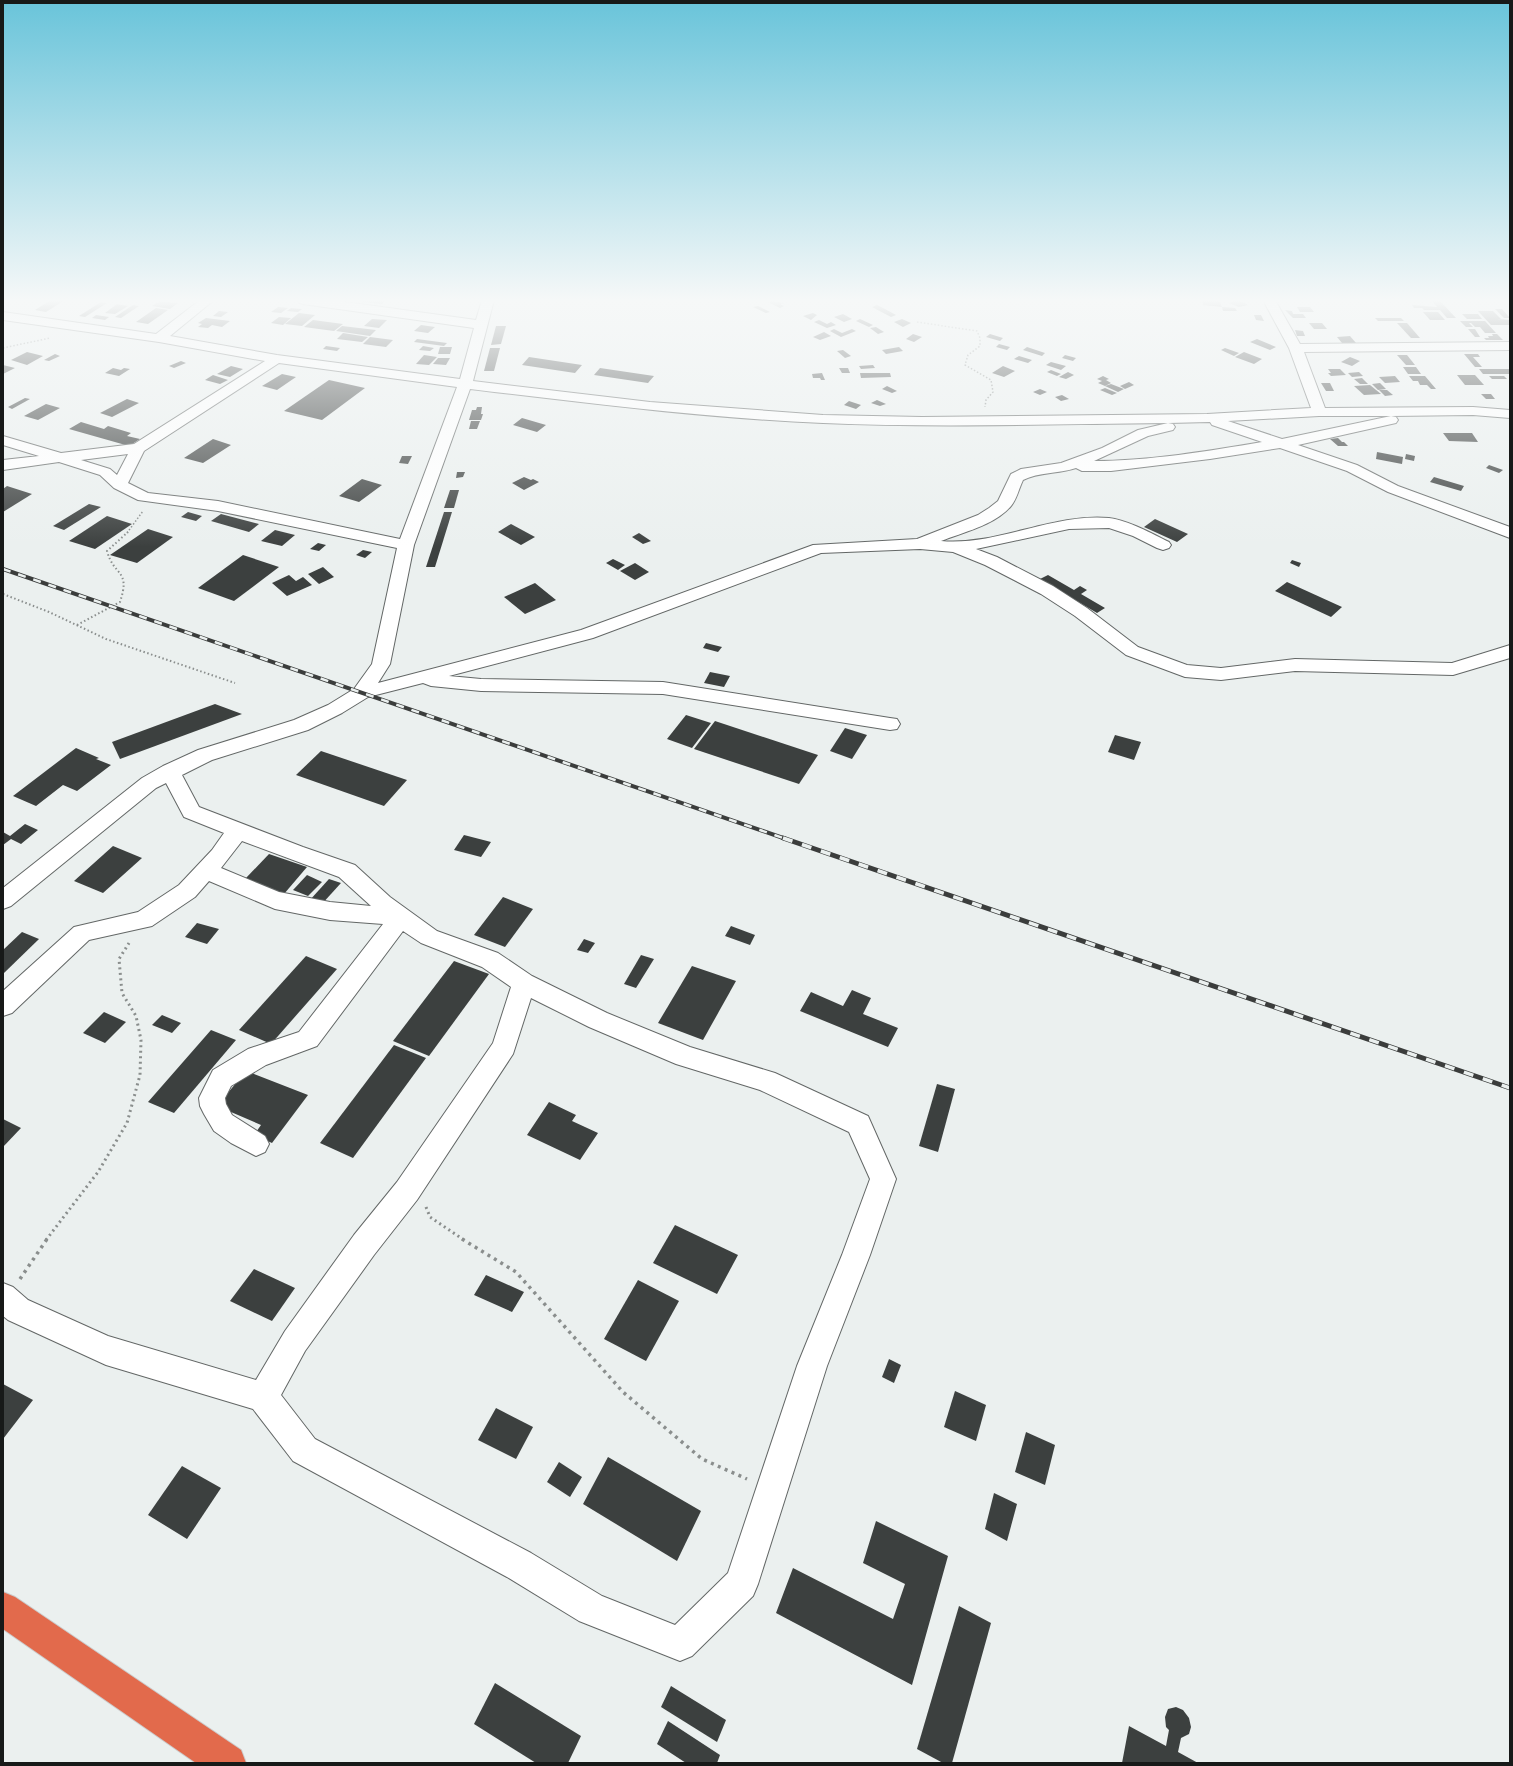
<svg xmlns="http://www.w3.org/2000/svg" width="1513" height="1766" viewBox="0 0 1513 1766" font-family="'PT Serif',serif">
  <style>
    .building { fill: #3c403f }
    .lines { fill: none; stroke-linecap: round; stroke-linejoin: round }
    .minor-casing { stroke: #636766; stroke-width: 2 }
    .highway-casing { stroke: #ccc; stroke-width: 2 }
    .path-far3 { stroke: #8a8e8d; stroke-width: 1.5; stroke-dasharray: 1.5 2; stroke-linecap: butt }
    .path-far2 { stroke: #8a8e8d; stroke-width: 2; stroke-dasharray: 1.5 2.5; stroke-linecap: butt }
    .path-far1 { stroke: #8a8e8d; stroke-width: 3; stroke-dasharray: 2 3.5; stroke-linecap: butt }
    .path { stroke: #8a8e8d; stroke-width: 3.5; stroke-dasharray: 3 4.5; stroke-linecap: butt }
    .minor { fill: #fff; fill-rule: evenodd }
    .highway { fill: #e26a4c; fill-rule: evenodd }
    .rail-far1-casing { stroke: #3b3d3c; stroke-width: 4 }
    .rail-casing { stroke: #3b3d3c; stroke-width: 5 }
    .rail-far1 { stroke: #ebf0ef; stroke-width: 2.5; stroke-dasharray: 8; stroke-linecap: butt }
    .rail { stroke: #ebf0ef; stroke-width: 3.5; stroke-dasharray: 10; stroke-linecap: butt }
  </style>
  <rect width="100%" height="100%" fill="#ebf0ef"/>
  <g class="building">
    <path d="M51,300h14l-19,12 -11,-2z"/>
    <path d="M364,300h22l-4,4 -20,-2z"/>
    <path d="M1202,300h17l3,7 -19,-2z"/>
    <path d="M1236,300h3l9,5 -9,2 -10,-4z"/>
    <path d="M160,301l18,2 -8,6 -18,-3z"/>
    <path d="M772,301l12,2 -4,1 4,2 -4,2 -12,-6z"/>
    <path d="M1432,301h8l16,17h-9l-7,-8h-16l-2,-2h-8l-2,-3 25,2z"/>
    <path d="M101,302l6,1 -22,14 -6,-1z"/>
    <path d="M117,304l11,2 -13,8 -10,-1z"/>
    <path d="M133,305l6,1 -18,12 -6,-1z"/>
    <path d="M877,305l8,4 11,6 -5,2 -19,-10z"/>
    <path d="M758,306l12,6 -4,1 -13,-6z"/>
    <path d="M278,307l10,1 -7,5 -10,-1z"/>
    <path d="M1222,307l13,1 2,3h-14z"/>
    <path d="M1297,307h13l4,5h-14z"/>
    <path d="M156,308l12,2 -20,14 -12,-2z"/>
    <path d="M291,308l11,1 -4,3 -11,-1z"/>
    <path d="M1495,309h7l8,9h-6z"/>
    <path d="M1285,310l7,1 1,3h10l3,4h-13z"/>
    <path d="M219,311l9,1 -7,5 -8,-1z"/>
    <path d="M1478,311h15l8,8h-4l13,1v5h-19z"/>
    <path d="M1423,312h15l7,8h-15z"/>
    <path d="M299,313l16,2 -13,11 -17,-2z"/>
    <path d="M813,313l4,2 -6,5 -8,-4z"/>
    <path d="M843,314l9,5 -8,3 -10,-5z"/>
    <path d="M1462,314h16l4,5h-15z"/>
    <path d="M96,315l13,2 -4,3 -13,-2z"/>
    <path d="M1254,315h7l3,6 -8,-1z"/>
    <path d="M279,317l12,1 -8,7 -12,-2z"/>
    <path d="M206,318l24,3 -8,6 -10,-2 -4,3 -10,-1 4,-3 -4,-1z"/>
    <path d="M1375,318h26l3,3h-26z"/>
    <path d="M372,319l15,1 -8,8 -15,-2z"/>
    <path d="M860,319l13,6 -4,2 -13,-6z"/>
    <path d="M902,319l9,4 -8,4 -9,-5z"/>
    <path d="M313,320l30,4 -9,7 -30,-4z"/>
    <path d="M819,320l8,4 4,-2 5,3 -9,3 -13,-6z"/>
    <path d="M1460,321h25l11,12h-11l-5,-6h-5l-4,-4h-2l4,4h-7z"/>
    <path d="M1309,323h13l5,6h-13z"/>
    <path d="M1397,323h10l13,15h-9z"/>
    <path d="M421,325l14,2 -7,6 -14,-2z"/>
    <path d="M342,326l34,4 -6,6 -34,-5z"/>
    <path d="M496,326h10l-5,18 -10,1z"/>
    <path d="M876,327l8,5 -6,2 -8,-6z"/>
    <path d="M834,329l8,4 10,-4 4,2 -15,6 -11,-6z"/>
    <path d="M1468,329h7l5,8h-5z"/>
    <path d="M1295,330l8,1 2,5h-8z"/>
    <path d="M824,332l7,4 -11,4 -7,-3z"/>
    <path d="M343,333l25,4 -6,5 -25,-3z"/>
    <path d="M913,334l9,3 -8,5 -8,-3z"/>
    <path d="M990,334l13,4 -3,3 -14,-4z"/>
    <path d="M1492,334h5l6,6h-17l-2,-2h5l-1,-2h5z"/>
    <path d="M1350,336l6,7h-14l-5,-6z"/>
    <path d="M370,337l23,3 -7,7 -23,-3z"/>
    <path d="M417,339l30,4 -3,3 -30,-4z"/>
    <path d="M1257,339l19,8 -6,3 -20,-8z"/>
    <path d="M999,344l11,3 -3,3 -11,-3z"/>
    <path d="M326,346l14,2 -3,3 -14,-2z"/>
    <path d="M423,346l11,2 -4,3 -11,-1z"/>
    <path d="M440,347h12l-2,7h-12z"/>
    <path d="M899,347l4,4 -17,3 -4,-4z"/>
    <path d="M1027,347l18,6 -3,3 -19,-6z"/>
    <path d="M490,348h10l-6,23h-10z"/>
    <path d="M1225,348l14,5 -5,3 -13,-6z"/>
    <path d="M843,350l8,6 -6,2 -8,-7z"/>
    <path d="M27,352l16,4 -16,9 -16,-5z"/>
    <path d="M1244,352l18,7 -8,5 -19,-7z"/>
    <path d="M55,354l5,2 -11,5 -5,-1z"/>
    <path d="M1464,354h14l2,3h-7l9,10h-7z"/>
    <path d="M424,355l13,2 -8,8 -13,-1z"/>
    <path d="M1065,355l11,3 -3,3 -11,-3z"/>
    <path d="M1397,355h10l8,10h-9z"/>
    <path d="M1019,356l13,4 -4,3 -14,-4z"/>
    <path d="M529,357l53,8 -7,8 -53,-8z"/>
    <path d="M1350,357l10,4 -8,5 -11,-4z"/>
    <path d="M438,358h12l-4,7 -13,-1z"/>
    <path d="M181,361l5,2 -12,5 -5,-2z"/>
    <path d="M1051,362l15,4 -5,4 -15,-5z"/>
    <path d="M3,365l12,3 -12,6z"/>
    <path d="M873,365l2,3 -14,1 -2,-3z"/>
    <path d="M231,366l12,3 -13,8 -13,-3z"/>
    <path d="M1003,366l12,5 -11,6 -12,-4z"/>
    <path d="M1403,367h13l5,7h-13z"/>
    <path d="M113,368l8,2 3,-2 6,1 -11,7 -14,-3z"/>
    <path d="M600,368l54,8 -6,7 -54,-8z"/>
    <path d="M839,368h9l2,5h-8z"/>
    <path d="M1328,369h12l6,6 -15,1 -3,-3h3z"/>
    <path d="M1479,369h31v5h-27z"/>
    <path d="M1051,370l10,4 -4,2 -10,-4z"/>
    <path d="M1068,372l6,3 -8,4 -7,-2z"/>
    <path d="M1359,372l4,4 -11,1 -4,-4z"/>
    <path d="M822,373l3,7h-4l-1,-2h-7l-1,-4z"/>
    <path d="M860,373h30l1,4 -30,1z"/>
    <path d="M282,374l14,3 -19,13 -15,-4z"/>
    <path d="M213,375l15,5 -8,4 -15,-4z"/>
    <path d="M1457,375h18l9,10h-19z"/>
    <path d="M1103,376l6,3 -3,1 5,3 -6,3 -7,-3 4,-2 -5,-2z"/>
    <path d="M1395,376l5,6 -15,1 -6,-6z"/>
    <path d="M1409,376h16l11,13h-5l-4,-4h-7l-2,-4h-5z"/>
    <path d="M1489,376h15l3,3h-15z"/>
    <path d="M1362,378l6,6h-8l-6,-5z"/>
    <path d="M329,380l36,8 -43,32 -38,-9z"/>
    <path d="M1129,382l5,3 -9,4 -5,-3z"/>
    <path d="M1321,383h9l4,8h-8z"/>
    <path d="M1380,383l6,6 -8,1 -6,-6z"/>
    <path d="M1111,384l13,5 -6,3 -13,-6z"/>
    <path d="M1370,385l11,9 -17,1 -10,-9z"/>
    <path d="M887,386l10,5 -5,2 -10,-4z"/>
    <path d="M1105,388l12,5 -5,2 -12,-5z"/>
    <path d="M1040,389l7,3 -7,3 -7,-3z"/>
    <path d="M1379,390h8l6,5 -8,1z"/>
    <path d="M1481,394h10l4,5h-9z"/>
    <path d="M1062,395l7,4 -8,2 -6,-4z"/>
    <path d="M25,398l5,1 -18,10 -4,-2z"/>
    <path d="M127,399l12,4 -27,14 -12,-4z"/>
    <path d="M877,400l9,4 -6,2 -9,-3z"/>
    <path d="M849,401l12,4 -5,4 -12,-4z"/>
    <path d="M46,404l14,4 -22,12 -14,-4z"/>
    <path d="M477,407h5l-1,7h-5h7l-2,6h-12l3,-10h4z"/>
    <path d="M522,418l24,7 -9,7 -24,-7z"/>
    <path d="M471,421h9l-3,8h-8z"/>
    <path d="M81,422l23,7 4,-3 23,7 -4,3 13,3 -11,7 -60,-17z"/>
    <path d="M1443,433h29l6,9 -29,-1z"/>
    <path d="M1338,438l4,4h2l4,4h-10l-8,-7z"/>
    <path d="M213,439l18,6 -28,18 -19,-5z"/>
    <path d="M1377,452l26,5 -1,7 -26,-5z"/>
    <path d="M1406,454l9,2 -1,5 -9,-2z"/>
    <path d="M402,456h10l-4,8 -9,-1z"/>
    <path d="M1489,465l14,5 -4,3 -13,-5z"/>
    <path d="M457,472h8l-2,5 -7,1z"/>
    <path d="M524,477l7,3 2,-1 6,3 -15,8 -12,-7z"/>
    <path d="M1434,477l30,9 -3,5 -31,-9z"/>
    <path d="M362,479l20,6 -23,17 -20,-6z"/>
    <path d="M7,486l25,8 -29,18v-23z"/>
    <path d="M450,490h9l-5,18h-10z"/>
    <path d="M89,504l12,3 -37,23 -11,-4z"/>
    <path d="M188,512l14,4 -6,5 -15,-4z"/>
    <path d="M444,512h8l-17,55h-9z"/>
    <path d="M221,514l38,10 -10,8 -38,-11z"/>
    <path d="M107,516l25,8 -37,25 -26,-8z"/>
    <path d="M1155,519l33,15 -11,8 -33,-15z"/>
    <path d="M511,524l24,13 -14,8 -23,-13z"/>
    <path d="M148,529l25,8 -36,26 -27,-8z"/>
    <path d="M275,530l20,5 -13,11 -21,-5z"/>
    <path d="M639,533l12,8 -8,3 -11,-7z"/>
    <path d="M318,543l8,2 -7,6 -9,-2z"/>
    <path d="M363,550l9,2 -7,6 -9,-3z"/>
    <path d="M243,555l36,12 -45,34 -36,-13z"/>
    <path d="M613,559l12,6 -7,5 -12,-7z"/>
    <path d="M1292,560l9,3 -2,4 -9,-4z"/>
    <path d="M635,563l14,9 -14,8 -15,-9z"/>
    <path d="M323,567l11,10 -15,7 -11,-10z"/>
    <path d="M289,575l7,6 7,-4 9,8 -25,11 -15,-13z"/>
    <path d="M1048,575l26,15 6,-4 7,4 -6,4 24,14 -8,5 -57,-34z"/>
    <path d="M1287,582l55,25 -11,10 -56,-26z"/>
    <path d="M535,583l21,17 -31,14 -21,-17z"/>
    <path d="M706,643l16,4 -4,5 -15,-4z"/>
    <path d="M710,672l20,4 -6,11 -20,-4z"/>
    <path d="M215,704l27,10 -122,45 -8,-17z"/>
    <path d="M686,715l25,8 -19,25 -25,-9z"/>
    <path d="M715,721l103,34 -19,29 -105,-35z"/>
    <path d="M845,728l22,7 -15,24 -22,-8z"/>
    <path d="M1115,735l26,7 -7,18 -26,-8z"/>
    <path d="M76,748l23,10 -3,1 15,6 -34,26 -14,-6 -27,21 -23,-10z"/>
    <path d="M321,751l86,29 -23,26 -88,-31z"/>
    <path d="M25,824l13,6 -17,14 -10,-5 -8,6v-13l7,4z"/>
    <path d="M464,835l27,7 -10,15 -27,-7z"/>
    <path d="M113,846l29,12 -39,35 -29,-12z"/>
    <path d="M269,854l38,13 -23,27 -39,-15z"/>
    <path d="M307,875l15,7 -14,14 -15,-6z"/>
    <path d="M329,879l12,4 -20,22 -12,-4z"/>
    <path d="M503,897l30,12 -28,38 -31,-12z"/>
    <path d="M197,923l22,6 -12,15 -22,-7z"/>
    <path d="M731,926l24,9 -5,10 -25,-9z"/>
    <path d="M22,932l17,7 -36,35v-24z"/>
    <path d="M584,939l11,4 -7,10 -11,-3z"/>
    <path d="M641,955l13,4 -18,29 -12,-4z"/>
    <path d="M306,956l31,13 -66,75 -32,-14z"/>
    <path d="M454,961l35,13 -60,82 -36,-15z"/>
    <path d="M692,966l44,15 -33,59 -45,-17z"/>
    <path d="M852,990l19,8 -8,16 35,14 -10,19 -88,-36 11,-19 32,14z"/>
    <path d="M104,1012l22,10 -21,21 -22,-10z"/>
    <path d="M162,1015l19,8 -9,10 -20,-8z"/>
    <path d="M211,1030l25,10 -62,73 -26,-11z"/>
    <path d="M394,1045l32,13 -73,100 -33,-15z"/>
    <path d="M246,1071l62,24 -36,48 -18,-8 7,-10 -44,-19z"/>
    <path d="M937,1084l18,5 -17,63 -19,-6z"/>
    <path d="M549,1102l27,13 -4,6 26,12 -18,27 -53,-25z"/>
    <path d="M3,1119l18,9 -18,19z"/>
    <path d="M675,1225l63,30 -21,39 -64,-31z"/>
    <path d="M254,1269l41,19 -23,33 -42,-20z"/>
    <path d="M486,1275l38,17 -12,20 -38,-17z"/>
    <path d="M638,1280l41,21 -33,60 -42,-22z"/>
    <path d="M889,1359l12,6 -7,18 -12,-6z"/>
    <path d="M3,1384l30,16 -30,39z"/>
    <path d="M955,1391l31,14 -10,36 -32,-14z"/>
    <path d="M496,1408l37,19 -17,32 -38,-19z"/>
    <path d="M1026,1432l29,13 -10,40 -30,-13z"/>
    <path d="M608,1457l93,54 -24,50 -94,-57z"/>
    <path d="M559,1462l23,15 -12,20 -23,-15z"/>
    <path d="M182,1466l39,22 -34,51 -39,-24z"/>
    <path d="M994,1493l23,11 -10,37 -22,-12z"/>
    <path d="M876,1521l72,35 -36,129 -136,-72 17,-45 100,51 12,-35 -42,-21z"/>
    <path d="M959,1606l32,17 -39,140h-9l-26,-14z"/>
    <path d="M495,1683l86,53 -13,27h-32l-62,-39z"/>
    <path d="M671,1686l55,34 -9,22 -56,-35z"/>
    <path d="M1176,1707l7,3 6,8 2,9 -2,7 -8,4 -3,14 20,11h-76l7,-37 37,20 3,-16 -3,-3 -1,-10 3,-8z"/>
    <path d="M668,1721l52,34 -3,8h-31l-29,-19z"/>
  </g>
  <g class="lines">
    <g class="minor-casing">
      <path id="minor" d="M200,300h14l-44,36 107,19 183,24 14,-51 -171,-24 -4,-1 -2,-3h34l145,20 6,-20h12l-21,81 177,21 173,13 99,2 285,-3 104,-6 -22,-60 -26,-48h12l25,44 210,-2v8l-206,2 21,56 148,-1 37,3v8l-37,-3 -82,1 5,1 2,3 -2,3 -98,22 59,20 41,21 112,41v11l-122,-46 -41,-21 -67,-23 -70,11 -99,12h-29l-6,-3c-18,6 -37,4 -53,12 -4,8 -6,19 -12,26 -16,19 -47,26 -70,35 57,5 111,-28 168,-23 18,2 44,16 60,24l2,3 -2,3 -6,2 -6,-2 -24,-12 -24,-8 -40,1 -93,20 21,8 56,29 34,22 51,39 49,18 34,3 74,-9 157,4 58,-18v13l-57,17 -158,-4 -74,9 -36,-3 -59,-22 -51,-39 -34,-22 -56,-29 -32,-13 -33,-3 -99,4 -228,85 -144,38 32,3 182,3 227,36 7,1 3,5 -3,5 -7,1 -227,-36 -182,-3 -50,-5 -8,-3 -55,14 -26,16 -34,17 -96,30 -30,15 17,32 104,40 52,18 35,32 47,34 61,22 34,23 75,37 83,34 85,26 93,43 28,63 -26,76 -43,111 -69,218 -5,12 -61,60 -12,5 -101,-40 -72,-44 -214,-116 -40,-52 -147,-44 -98,-45 -5,-4v-33l10,4 15,13 80,36 148,44 29,-49 69,-96 43,-53 96,-139 18,-56 -29,-20 -61,-24 -18,-12 -86,115 -51,19 -35,21 -6,12 1,6 6,11 33,21 4,8 -4,8 -9,4 -25,-13 -17,-12 -10,-17 -4,-8 -1,-8 14,-28 35,-21 51,-17 84,-108 -53,-4 -55,-11 -66,-28 -14,16 -43,29 -63,14 -77,73 -9,3v-25l71,-64 64,-15 41,-27 33,-35 12,-17 -40,-16 -18,-34 -10,5 -145,118 -8,3v-21l139,-110 21,-12 35,-16 96,-30 34,-15 26,-16 18,-25 25,-116 -179,-37 -80,-11 -24,-12 -14,-13 -41,-13 -56,8v-10l36,-4 -36,-11v-9l58,17 73,-9 131,-83 -106,-19 -156,-22v-8l153,22zM279,363l178,24 -57,152 -182,-38 -70,-8 -20,-10 16,-32zM470,389c118,14 235,29 353,34 115,5 230,1 345,0l-30,7 -36,18 -41,15 -40,6 -10,5 -13,27 -9,7 -11,7 -61,24 -104,6 -232,85 -203,53 12,-19 24,-119zM1319,416h72l-109,23 -54,-18zM1210,422l2,3 50,17c-53,9 -114,19 -168,19l54,-25 25,-6 2,-3 -2,-3 -5,-1zM128,454l-11,21 -7,-6 -29,-9zM242,841l97,36 32,29 -41,-4 -51,-10 -58,-24zM531,998l58,29 87,37 84,26 89,42 21,47 -28,76 -45,111 -69,207 -53,52 -73,-29 -71,-43 -216,-114 -34,-44 24,-44 69,-96 43,-55 96,-146z"/>
    </g>
    <g class="highway-casing">
      <path id="highway" d="M3,1592l12,5 226,153 5,13h-50l-193,-134z"/>
    </g>
    <g class="path-far3">
      <path d="M917,322l60,9 3,7v8l-12,9 -3,10 26,15 2,12 -7,8 -1,7"/>
      <path d="M3,348l47,-10"/>
      <path d="M127,533l16,-22"/>
    </g>
    <g class="path-far2">
      <path d="M3,594l46,18 57,27 129,44"/>
      <path d="M77,625l43,-23c11,-33 -6,-25 -13,-51l21,-19"/>
    </g>
    <g class="path-far1">
      <path d="M426,1207l4,10 34,23"/>
      <path d="M46,1240l52,-68 29,-49 13,-48 1,-35 -5,-24 -14,-23 -3,-34 10,-16"/>
    </g>
    <g class="path">
      <path d="M462,1239l54,33 107,120 79,67 45,20"/>
      <path d="M20,1279l27,-40"/>
    </g>
    <use href="#minor" class="minor"/>
    <use href="#highway" class="highway"/>
    <g class="rail-far1-casing">
      <path id="rail-far1" d="M3,569l783,270"/>
    </g>
    <g class="rail-casing">
      <path id="rail" d="M783,838l727,250"/>
    </g>
    <use href="#rail-far1" class="rail-far1"/>
    <use href="#rail" class="rail"/>
  </g>
  <linearGradient id="sky" x2="0" y2="1"><stop stop-color="#69c4da"/><stop offset="0.55" stop-color="#f6f8f8"/><stop offset="1" stop-color="#f6f8f8" stop-opacity="0"/></linearGradient>
  <rect width="1513" height="547" fill="url(#sky)"/>
  <rect width="1513" height="1766" fill="none" stroke="#171918" stroke-width="8"/>
</svg>
